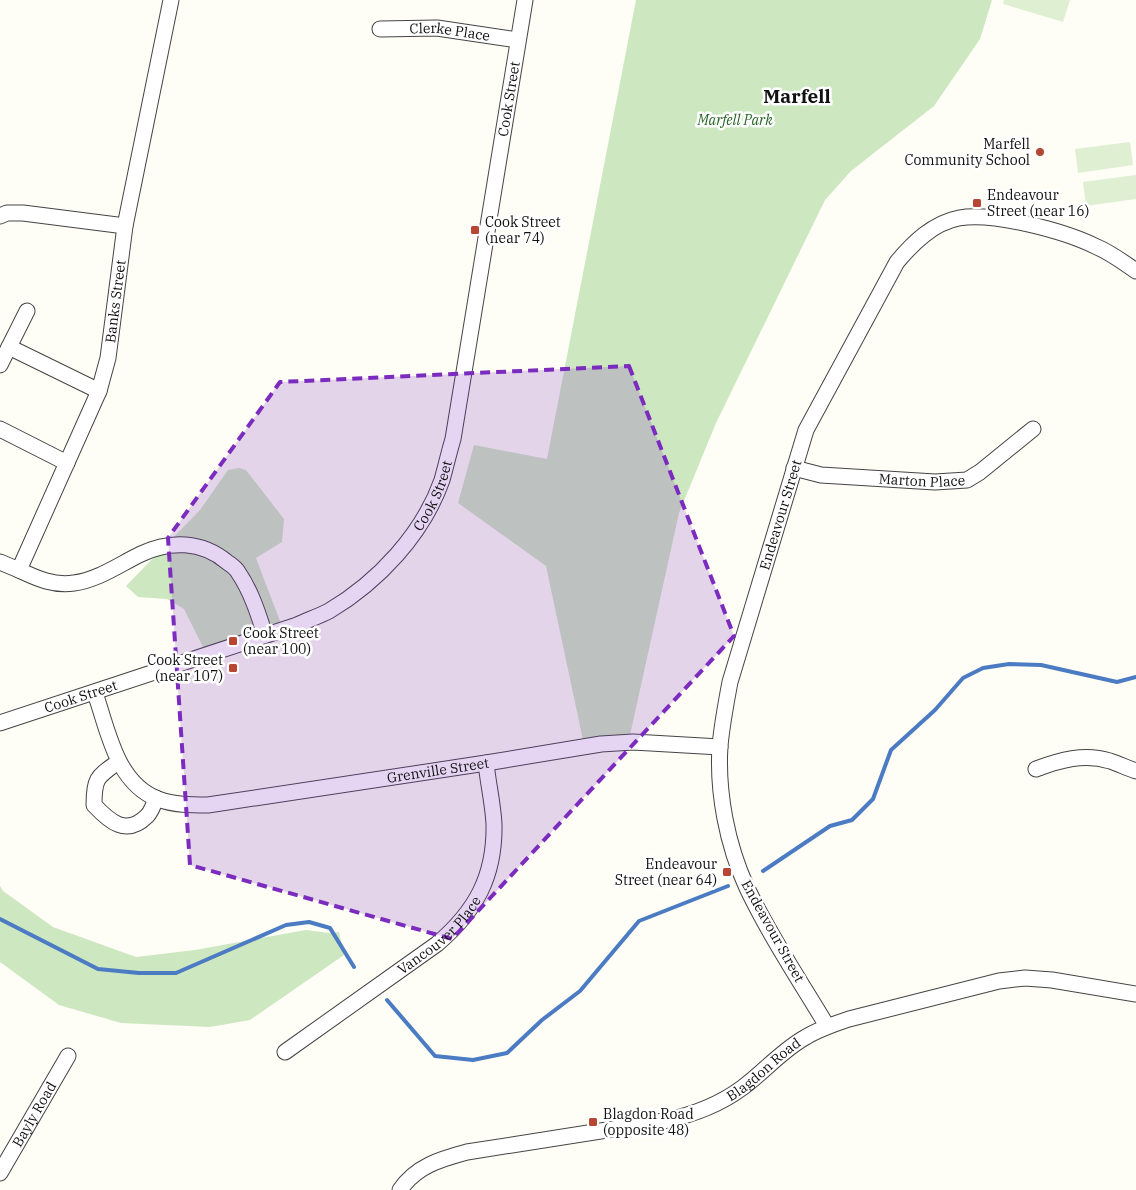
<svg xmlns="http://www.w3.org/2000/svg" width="1136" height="1190" viewBox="0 0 1136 1190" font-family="'IBM Plex Serif',serif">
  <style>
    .green { fill: #cde7c1 }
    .pitch { fill: #dfefd2 }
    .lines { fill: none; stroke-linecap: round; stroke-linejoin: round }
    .stream { stroke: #4b7bc3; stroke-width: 4 }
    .street-casing { stroke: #444; stroke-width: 17 }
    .street { stroke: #fff; stroke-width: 15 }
    .marked { fill: #7b2cbf; fill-opacity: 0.2; stroke: #7b2cbf; stroke-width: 4; stroke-dasharray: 10 6; stroke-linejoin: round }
    .poi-dot { fill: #b74733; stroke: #fff; stroke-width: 2 }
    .labels { text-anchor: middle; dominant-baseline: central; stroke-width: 5; stroke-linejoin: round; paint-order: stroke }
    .street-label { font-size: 14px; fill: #111; stroke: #fff }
    .park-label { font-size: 14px; font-style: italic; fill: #266525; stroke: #fff }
    .poi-label { font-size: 14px; fill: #111; stroke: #fff; text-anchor: start }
    .district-label { font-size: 19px; font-weight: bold; fill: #111; stroke: #fff }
  </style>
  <rect width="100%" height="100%" fill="#fefef6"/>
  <g class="green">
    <path d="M636,0h356l-12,39 -46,67 -83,65 -26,29 -109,223 -37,90 -49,222 -47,5 -37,-174 -88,-63 16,-58 73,14z"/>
    <path d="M239,468l7,2 38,49 -2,23 -26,16 27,71 -75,28 -24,-48 -17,-10 -29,-2 -12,-11 74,-76 28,-40z"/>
    <path d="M0,886l3,5 50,36 83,30 59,-7 111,-20 23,3 10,-1 5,23 -94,65 -40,7 -89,-4 -62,-18 -59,-43z"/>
  </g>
  <g class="pitch">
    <path d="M1004,0h66l-7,22 -60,-18z"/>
    <path d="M1130,142l3,23 -55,8 -3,-24z"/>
    <path d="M1136,175v24l-50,7 -3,-24z"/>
  </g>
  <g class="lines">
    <g class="stream">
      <path d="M763,871l67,-45 22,-6 21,-21 18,-49 44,-40 28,-32 20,-10 26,-4 32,1 76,17 19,-5"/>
      <path d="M0,919l98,50 41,4h37l110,-48 23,-3 21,6 24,39"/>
      <path d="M387,1000l48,56 38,4 34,-7 35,-33 38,-29 59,-70 89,-35"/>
    </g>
    <g class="street-casing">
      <g id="street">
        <path id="s1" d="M380,29l57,-1 81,12"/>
        <path d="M0,216l7,-3h16l102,13"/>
        <path d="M9,347l90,44"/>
        <path d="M0,365l27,-54"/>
        <path d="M0,429l67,34"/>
        <path id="s2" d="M794,468l27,7 114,7 32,-2 13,-8 53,-43"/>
        <path id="s3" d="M0,562l19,8 80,-179 9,-33 17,-132 46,-226"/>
        <path d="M19,570c19,9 35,16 55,13 24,-3 46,-19 67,-29 29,-14 61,-13 86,8 4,3 9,6 11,10 13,19 20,41 27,63"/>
        <path id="s4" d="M95,693c13,37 21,90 63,106 16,6 33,6 50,6l278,-42 115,-19 32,-2 87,5"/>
        <path id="s5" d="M0,723l297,-98c11,-5 22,-9 32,-14 49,-29 94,-77 113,-131 4,-14 7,-28 11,-41l72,-439"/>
        <path d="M118,762c-21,15 -24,16 -24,43 15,16 32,32 53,11 4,-4 7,-12 9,-18"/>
        <path d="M1036,769c24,-9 48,-16 74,-8 9,3 17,7 26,10"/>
        <path id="s6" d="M827,1026c-27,-45 -57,-90 -80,-138 -20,-43 -30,-96 -27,-142 2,-22 6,-43 10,-64l76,-252 91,-168c16,-19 36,-39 62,-44 35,-6 106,13 138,29 14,6 26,15 39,24"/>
        <path id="s7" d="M285,1052l152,-108c39,-33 58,-68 57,-120 -1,-20 -6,-41 -8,-61"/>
        <path id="s8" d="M0,1173l68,-117"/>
        <path id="s9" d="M400,1190c16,-24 41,-31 67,-38l197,-31c28,-6 55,-16 78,-33 22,-16 40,-38 64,-51 13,-8 28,-13 43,-18l150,-38 26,-3 27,2 84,14"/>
      </g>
    </g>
    <use href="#street" class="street"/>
  </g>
  <path class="marked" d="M629,366l105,270 -282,303 -262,-74 -22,-327 112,-156z"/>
  <g class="poi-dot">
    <circle cx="1040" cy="152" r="5"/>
    <rect x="972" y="198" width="10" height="10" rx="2.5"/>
    <rect x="470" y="225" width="10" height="10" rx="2.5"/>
    <rect x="228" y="636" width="10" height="10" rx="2.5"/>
    <rect x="228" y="663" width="10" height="10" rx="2.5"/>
    <rect x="722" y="867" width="10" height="10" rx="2.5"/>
    <rect x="588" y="1117" width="10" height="10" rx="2.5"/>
  </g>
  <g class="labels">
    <g class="street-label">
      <text stroke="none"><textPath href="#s1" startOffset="70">Clerke Place</textPath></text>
      <text stroke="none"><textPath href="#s5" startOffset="911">Cook Street</textPath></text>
      <text stroke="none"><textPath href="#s3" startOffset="308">Banks Street</textPath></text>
      <text stroke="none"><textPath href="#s2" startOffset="129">Marton Place</textPath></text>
      <text stroke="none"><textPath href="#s5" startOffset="506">Cook Street</textPath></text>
      <text stroke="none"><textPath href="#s6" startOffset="545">Endeavour Street</textPath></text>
      <text stroke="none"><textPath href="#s5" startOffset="85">Cook Street</textPath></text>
      <text stroke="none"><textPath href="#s4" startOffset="411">Grenville Street</textPath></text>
      <text transform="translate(773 931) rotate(61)">Endeavour Street</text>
      <text stroke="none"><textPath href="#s7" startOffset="194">Vancouver Place</textPath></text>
      <text stroke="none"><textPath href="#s9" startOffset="392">Blagdon Road</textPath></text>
      <text stroke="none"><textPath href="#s8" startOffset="68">Bayly Road</textPath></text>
    </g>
    <g class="park-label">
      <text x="735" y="120">Marfell Park</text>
    </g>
    <g class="poi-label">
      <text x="1030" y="144" text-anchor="end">Marfell<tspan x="1030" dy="16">Community School</tspan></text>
      <text x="987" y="195">Endeavour<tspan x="987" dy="16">Street (near 16)</tspan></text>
      <text x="485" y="222">Cook Street<tspan x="485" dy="16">(near 74)</tspan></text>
      <text x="243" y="633">Cook Street<tspan x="243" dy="16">(near 100)</tspan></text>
      <text x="223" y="660" text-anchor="end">Cook Street<tspan x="223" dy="16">(near 107)</tspan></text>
      <text x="717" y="864" text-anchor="end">Endeavour<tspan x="717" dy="16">Street (near 64)</tspan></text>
      <text x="603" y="1114">Blagdon Road<tspan x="603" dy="16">(opposite 48)</tspan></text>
    </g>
    <g class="district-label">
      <text x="797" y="96">Marfell</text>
    </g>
  </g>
</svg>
